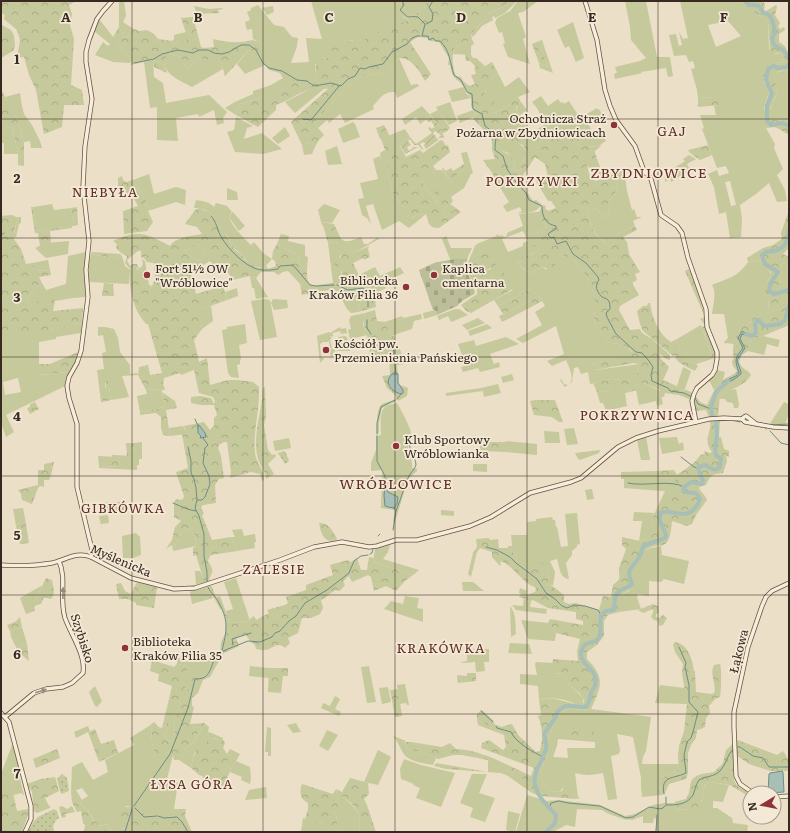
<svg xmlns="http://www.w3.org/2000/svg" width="790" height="833" viewBox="0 0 790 833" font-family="Literata,serif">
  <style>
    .grass { fill: #c5c99c; fill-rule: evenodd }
    .forest { fill: url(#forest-crowns); fill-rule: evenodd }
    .wetland { fill: url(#wetland-marsh) }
    .cemetery { fill: url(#cemetery-stones) }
    .park { fill: url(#park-dots) }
    .garden { fill: url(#garden-furrows) }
    .water { fill: #a8bfb7; stroke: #6f8d84 }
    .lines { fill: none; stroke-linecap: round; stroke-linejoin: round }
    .stream { stroke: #6f8d84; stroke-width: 1 }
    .river { stroke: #a8bfb7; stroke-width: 4 }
    .secondary-casing { stroke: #675241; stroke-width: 5 }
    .secondary { stroke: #f6edda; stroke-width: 3.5 }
    .oneway { fill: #968c7d }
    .grid { fill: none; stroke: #372a20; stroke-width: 1; stroke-opacity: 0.55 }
    .poi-dot { fill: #903338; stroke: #f3e9d6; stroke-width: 1.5 }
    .labels { text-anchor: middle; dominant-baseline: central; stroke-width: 3.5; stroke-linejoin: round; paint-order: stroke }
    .poi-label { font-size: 12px; fill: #372a20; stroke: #f3e9d6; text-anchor: start }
    .street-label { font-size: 12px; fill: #372a20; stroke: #f3e9d6 }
    .neighbourhood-label { font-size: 13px; letter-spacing: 1px; fill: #602d23; stroke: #f3e9d6 }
    .quarter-label { font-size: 14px; letter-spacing: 1px; fill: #602d23; stroke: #f3e9d6 }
    .grid-label { font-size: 13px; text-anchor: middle; font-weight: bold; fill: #372a20; stroke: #f3e9d6; stroke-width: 3.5; stroke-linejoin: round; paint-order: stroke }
  </style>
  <defs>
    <pattern id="forest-crowns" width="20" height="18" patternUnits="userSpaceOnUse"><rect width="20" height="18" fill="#c5c99c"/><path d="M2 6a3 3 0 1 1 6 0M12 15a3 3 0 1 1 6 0" fill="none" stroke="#aaad86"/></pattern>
    <pattern id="wetland-marsh" width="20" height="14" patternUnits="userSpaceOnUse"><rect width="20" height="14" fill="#c5c99c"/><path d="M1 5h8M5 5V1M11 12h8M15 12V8" fill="none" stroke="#aaad86"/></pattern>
    <pattern id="cemetery-stones" width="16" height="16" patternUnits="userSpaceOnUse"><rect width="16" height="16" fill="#bcbe9a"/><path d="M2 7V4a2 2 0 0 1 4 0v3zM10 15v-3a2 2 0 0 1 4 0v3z" fill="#a2a384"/></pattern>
    <pattern id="park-dots" width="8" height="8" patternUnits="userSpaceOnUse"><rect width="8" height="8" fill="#c5c99c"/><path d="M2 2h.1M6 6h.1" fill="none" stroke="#aaad86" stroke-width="1.8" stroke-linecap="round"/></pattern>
    <pattern id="garden-furrows" width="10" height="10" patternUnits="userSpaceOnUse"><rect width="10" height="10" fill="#c5c99c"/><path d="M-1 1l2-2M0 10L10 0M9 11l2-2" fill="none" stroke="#aaad86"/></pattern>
  </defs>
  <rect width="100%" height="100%" fill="#ebdfc7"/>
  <g class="grass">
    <path d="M119,1h5l2,15 -3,6 9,6 -3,8 -4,2 -6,-11z"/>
    <path d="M311,1h89l2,5 -3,4c2,5 4,8 10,10l-46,27h-4l-6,-7 -13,2 -10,15 -9,2 -6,5 1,13 -3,4 -36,15h-11l-26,8 -3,5 -1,6 -11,-7 10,-6 18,-8v-3l18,-6 12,-7 -3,-5 -11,-3 -4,-5 -20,9 -8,-10 12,-14 4,1 9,-8 -9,-4 -1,-10 -5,1 -2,-8 5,-2 -3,-8 4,-2v-2l7,-3 16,20 10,2 8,10 6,1 -1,8 -6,17 18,-1 -3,-24 16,1z"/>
    <path d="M405,1h22c-3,9 -10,14 -19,15l-4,-7z"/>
    <path d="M509,1h8l-12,12 -10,5 -1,-2 -2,1 1,3 -11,6 -9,11 -2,-3 20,-22 14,-6z"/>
    <path d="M518,1h20l-15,11 -5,1 8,24 -3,2 7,25 -22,-7 -5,-13 2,-1 -3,-11 -3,1 -4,-10 2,-5 13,-7z"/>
    <path d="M625,1h21l11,56h13l3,19 -5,1 -2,-9 -25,4 1,1 -27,6 -1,-5 3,-1 -2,-6 25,-6 6,-3 -15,-18 -1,-13z"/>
    <path d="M680,1h63l1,3 3,3h3l8,9 7,1 3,4 1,28 7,5h5l2,1 1,7 -11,2 -9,5v13l6,8c-6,16 -9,20 1,36l4,1 -9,1 9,16 -1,4 9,21 -6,6 8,15 2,11 -10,1 -8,-19 -13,11 -16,11 2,13 -1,19 -11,1 -4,-26 -7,2 -5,-27 -6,-13 9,-4 2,6 10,-3 -3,-7 -9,2 -15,-39 2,-1 -4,-13h16l-2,-9 6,-1 -8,-8 -14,1 -1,-8 -6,-21 4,-1 -2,-7 -4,1 -3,-7 -12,1 -5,-21 7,-1 3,12 3,-1 -3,-13 4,7 5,-1zM728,21l13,15 -25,11 -8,-22zM730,181l6,24 -5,1 -6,-24z"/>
    <path d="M273,6l1,6 -7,3 -5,-7z"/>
    <path d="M99,19l32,41 -1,3 -17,-1 -18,-7 8,-13 5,4 2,-2 -16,-13z"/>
    <path d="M573,22l11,36 -8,4 -7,-16 -4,2 -8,-18z"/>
    <path d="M186,32l3,7 -16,5 -1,-3 2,-2v-4z"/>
    <path d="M472,39l2,5 -3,2v9l-18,-1 1,-6z"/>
    <path d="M542,40l11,33 -13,-5 -1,-5 9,4 -9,-26z"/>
    <path d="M162,51l16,5 10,13 9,-11 24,3 2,8 -31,18c-11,-6 -23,-10 -28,-22l5,-2z"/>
    <path d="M399,58l12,27 7,-1 1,2 -22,12 -2,-6c-13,0 -14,6 -22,14l1,3 -29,14 -5,-9 -11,9 -2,-3 -9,8 -4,-5 26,-29 20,-18 27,-3z"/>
    <path d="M153,60l1,17 9,6 3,20 43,-8 18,17 -4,6 1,5 -7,2 -3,-15 -15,7 -1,-3 -22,4 2,23 -21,-1v-33l-7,1 -6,-46z"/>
    <path d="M789,69v53c-5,-1 -9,1 -13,-1 -12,-3 0,-24 2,-30l-4,-9v-7l1,-2z"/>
    <path d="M498,73l7,14 14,-10 11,15c-6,3 -16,5 -19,12l-20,11h-5l-3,-17 2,-6 2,-1v-9z"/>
    <path d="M464,87l2,6 5,5 -19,4 -4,-11z"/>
    <path d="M312,88h13l-30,25 -10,-11z"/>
    <path d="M20,93l2,13 2,8 8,11 8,16 2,7h-11l-1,-7 -6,1 -6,-21 -13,-24z"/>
    <path d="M541,96l7,10 10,-7 3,4 2,-1 1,2 5,-3 11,17 -21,14 -3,-3 -6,-1 -6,-11 -1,3 -6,-12 -5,-6z"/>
    <path d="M450,102l7,19 -8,4c-4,-6 -9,-11 -13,-18z"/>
    <path d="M521,102l6,8 -8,6c-4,-6 -3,-9 2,-14z"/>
    <path d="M422,106l9,10 -11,8 -4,-7 -11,8 -3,-6z"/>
    <path d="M597,108l1,2 1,-1 3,5 -15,8 6,11 4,-2 3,6 3,-2 3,6 -8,5 -16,1 -5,-4 11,-7 -4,-6 2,-8 -1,-7z"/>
    <path d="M473,110l3,6 -16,7 -3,-7z"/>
    <path d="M236,117l17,9 -6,2 -3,11 18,-6 20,16 -19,5 -28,-2 -8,-20 7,-2z"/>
    <path d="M353,122l2,2 5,13 -17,6 -5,-14z"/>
    <path d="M12,126l6,28h6v12l-6,-1v-11h-14v-11h-3v-14z"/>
    <path d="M285,127l5,9 -12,8 -6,-6z"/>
    <path d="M405,129l5,8 -11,6 3,7 -6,-2 -8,-12z"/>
    <path d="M510,140c12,3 12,6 19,15l-6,5 -3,11 -5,-1 -1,-8 -6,-9 -7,-3v-7l3,-2z"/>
    <path d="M312,142l3,5 -3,7 -8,1 -2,-10z"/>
    <path d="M337,146l5,18 -14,1 -3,-14z"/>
    <path d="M467,152l6,21 -2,1 -7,14 -13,9 2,4 -3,3 6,4 -11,10 -1,-1 1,-9 4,-5 -2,-3 -1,-11 -11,-4 -1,4 5,13v3l-17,-23 14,-12h6l10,13 4,-7 8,-7v-5l-3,-11z"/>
    <path d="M689,155l7,4 -9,5 3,6 -19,12 -1,-3 -5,3v-8c4,-5 14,-8 20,-13l-2,-2z"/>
    <path d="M380,156l1,6 6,1 6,32 4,1 2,7 10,8v4l-2,2 5,1 5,-3 9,-1 -17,14 -10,-7 -17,9 -9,-26 -7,2 5,18 -4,-6 -5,-3 -4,-16 6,-1 -4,-15 18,-4 -5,-20z"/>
    <path d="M624,169l3,22 5,19 2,-1 3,8h5l-9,4 2,5 -17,7 -7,14c-17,-13 -18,-14 -24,-35l9,-4 9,11 5,-6 -1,-11 7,-10 4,-21z"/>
    <path d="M149,174l5,20 22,-7 10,3 -1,15 -9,-3 -25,8 -4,-4 -1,-6 -13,-20z"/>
    <path d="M506,176l33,32c-6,5 -13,5 -21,5l4,-2 -2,-4 -13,5 -4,-6 6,-4 -13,-21z"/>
    <path d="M227,188l10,4 1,8h-11z"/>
    <path d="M196,200c6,1 14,2 18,7l2,-4 11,3 5,6 -3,4c1,9 16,23 22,29l3,-3 9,11 9,6 -8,9c-8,0 -17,-5 -21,-12 -3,-4 -8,-6 -11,-10 -2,-3 -3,-6 -4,-9 -2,-3 -4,-5 -6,-7 -7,-13 -12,-22 -28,-22z"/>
    <path d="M52,204l2,6 17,-2 3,18 -37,5 -4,-24z"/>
    <path d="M324,204l16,6 -8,13 -11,-1 -3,-12z"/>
    <path d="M535,212l12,15 -16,10 3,10 5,-1 3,2 -25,14 6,7 8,4 11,-6 5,3 13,-16 10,3 6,5 11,15 1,6 7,11v14l-1,9 1,6 14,20c8,0 18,2 23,10l-40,11 4,6 43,-6 -1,8 -4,9 -23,-2 -21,5 -2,-12 -7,2 -3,-7 -4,1 -2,14 -7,5 -5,-7 1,-1 3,5 4,1c8,-5 1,-18 -2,-25l-14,6 -5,-5 17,-7 -8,-28 -33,17 -7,-4 26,-14 -7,-13 10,-6 -6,-10 -9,-7 -32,17 -4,-6 19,-10 -21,-14 -7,6 -2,-10 8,-3 -3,-21 -13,9 -3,-4 3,-7 2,-2 19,-8 1,-2 2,2 2,-1 4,2 2,-2v-2l16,-7 -4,-12zM523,231l5,10 -5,2v3l-15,6 -6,-13z"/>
    <path d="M16,217h5v6l-2,1 -3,13h-2c0,-7 4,-13 2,-20z"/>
    <path d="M281,234l8,2 -1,5 17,4v11l3,1 -1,12 -4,-1 -4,-6 -1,-6 -21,-12z"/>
    <path d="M446,236l5,12h21l-5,11h-17l-8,-20z"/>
    <path d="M361,237l3,7h4l10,-7 1,2 -25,14 -6,-10 -4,-2h6z"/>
    <path d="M69,241l-1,13 -22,4 -11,-10 11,-5z"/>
    <path d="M335,242l3,1 1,7 2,4 -2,4v10l2,2 1,7 9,4v4l-2,2 -16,-4 -5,-40z"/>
    <path d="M199,244l4,3 7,14 -7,4v-4l-7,-1 -12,-9z"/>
    <path d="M86,252l-2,21 2,24 -13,1 -18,3 -5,-7 -17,12 -5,-4c0,-9 8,-14 14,-19l4,7 20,-6 2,-28z"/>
    <path d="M91,254l21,4 4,-2h6l3,10 5,4 -1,14 -40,-2v-19z"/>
    <path d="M141,259l4,2 4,24 3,1 -4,5 -5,-19 -6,-3 2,-2 2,1 2,-5z"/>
    <path d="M48,260l2,10 -16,1 -2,-8z"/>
    <path d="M760,260c3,6 10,9 11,15 -4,8 -9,16 -2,23l-1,15c-18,9 -27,11 -34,31l-8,-1 -1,1 -1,-2 4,-4 -4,-24h-12c1,-9 5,-21 0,-29 16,-7 25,-7 36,-23z"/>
    <path d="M782,263l7,2v17l-5,1 -5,-2 3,-4 -1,-8z"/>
    <path d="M375,267l5,9 20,-9 4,6 -20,9 2,6 -14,7 -6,-4 1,-11 -8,-5z"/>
    <path d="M250,276l6,2 12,19 -12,2 -2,-11h-2z"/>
    <path d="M237,288l1,8 -11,4 -2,-8z"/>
    <path d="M353,291h10l-5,21 -7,1v-7l-7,-9 4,-5z"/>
    <path d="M264,299l6,1 7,37 -17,3 -9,-39z"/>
    <path d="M273,299l14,1 1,8 -14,2 -3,-7z"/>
    <path d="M530,301l5,4 -33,17 -3,-6z"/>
    <path d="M211,306l2,15 -11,8 -4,-19z"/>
    <path d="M455,309h4l9,6 -17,7 -3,-6 -9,4 -2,-4z"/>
    <path d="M435,310l2,5 -13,4 -1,-6z"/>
    <path d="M365,313l-2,12 4,10 -17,4 -2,-9 3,-1 -2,-9 2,-4z"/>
    <path d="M421,314l1,5 -8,2 -2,8 -21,7 -6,-14 17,-6 1,2z"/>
    <path d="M478,318l7,5 -18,7 -5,-5z"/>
    <path d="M82,323l-1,10 -25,4v2l-17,3v33c10,0 20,-3 30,-3l-4,14 -59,29 8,17 -8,5 -5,-14v-92l4,-2 25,3 6,-2h14zM18,378l3,14 -16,3 -2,-13z"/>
    <path d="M245,324l2,19 -8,2 2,14 -1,1v4l-3,1 2,13 -8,-1 -3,-4 -6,-43 5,-1v-2z"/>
    <path d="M487,324l5,4 -22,8 -2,-5z"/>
    <path d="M701,325l11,31 -13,3 -5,4 -8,-3 1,-5 -8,-7 -2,-9z"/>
    <path d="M98,327h7l9,2 4,9 2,14 10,13v9l7,-1 1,2 -16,1 7,21 -18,3 -3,-20 -2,1 -3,18v3h-2l-4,-32 7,-1 -2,-16 4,-1 -3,-17 -5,1z"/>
    <path d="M340,327l1,2 5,-1 1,5 -6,1 -1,-3 -7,2v1l-2,1h2v1l-4,1h3l-2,3 2,8h-2l-1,-7 -1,1h-5l-3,2 1,12 3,3 -4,4 -3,-27 12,-4 1,1z"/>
    <path d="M377,335v9l-5,5 -3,-3v-3z"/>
    <path d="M345,336l2,1h-1h1l3,14h-15l-1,4 -2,1 -1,3 -1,-10 5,-1v3l5,-1 -2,-13z"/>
    <path d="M752,336l6,2 5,-2 17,4 -2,7 -11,-3 -3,11 -16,-4z"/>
    <path d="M506,337l13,7 -29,10 4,10 5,-2 1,5 -20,5 -2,-4 -15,4 -2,-5 5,-1 -8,-22 16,-4 2,6z"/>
    <path d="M683,367l8,4 -6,18 -3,2 -5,-5z"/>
    <path d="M717,370l8,2 -2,8 -9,10 -5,-10z"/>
    <path d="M512,374l2,6 -11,3 -2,-6z"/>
    <path d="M644,383l16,8 3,13 -6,2 -1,-5 -17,4 -3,-15 -2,-4z"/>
    <path d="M498,384l3,9 -17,4 -1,-6 -37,5v-3l35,-5z"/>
    <path d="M611,387h18l1,5 -5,1 2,13 -21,5 -3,-8h-3l-3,-11 10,-1z"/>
    <path d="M161,389l4,18 -25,5 -3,-16 10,-2 -1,-4z"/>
    <path d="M736,389l3,15 -1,4h-4l-1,-5 -6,-1 -2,-3h-5v-3l9,-6z"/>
    <path d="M395,400l1,1 -14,7 -3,14v11l-2,1c0,-7 -1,-26 5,-30 4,-2 9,-3 13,-4z"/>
    <path d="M784,402l5,2v9l-4,12h-16z"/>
    <path d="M397,403c3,5 14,25 14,30 -1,6 -3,10 -3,16 1,7 5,11 4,19l5,1v2l-9,8 -13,43h-2l2,-12 -14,-2 1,-38 -11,1v-8l5,-13v-14l5,-1c0,-7 -2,-21 3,-27 3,-3 9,-4 13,-5z"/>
    <path d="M183,426l4,8 -17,2 -1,-8z"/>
    <path d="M574,428l4,16 -11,1 -3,-16z"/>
    <path d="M544,431l15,1 1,11h-15z"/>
    <path d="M646,436l4,24h-9l-4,-20z"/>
    <path d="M677,437l2,7 4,-2 1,8 -22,4 -3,-16z"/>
    <path d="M289,438l2,10 -16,3 -2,-10z"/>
    <path d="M506,441l31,3v11l-31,-3z"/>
    <path d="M142,442v17h-3v6h-2v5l-38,-2v-2l19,1 1,-10h-7v-2l23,1 -1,-13z"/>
    <path d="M600,450l-1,3 -19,7 -2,-1 -3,-6z"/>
    <path d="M473,464h14v8l-14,-1z"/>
    <path d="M656,471v7l19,1v13l-51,-4v-9h-3v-7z"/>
    <path d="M592,489l2,10 -7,1 -2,-10z"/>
    <path d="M23,508l2,10 -9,8 -3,-17z"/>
    <path d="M441,510l13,1v5l-13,-1z"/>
    <path d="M634,512l20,1 -3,8 4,13 -15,7h-1l3,-20h-9z"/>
    <path d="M577,513l3,31 -3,1v2l-5,4v4l-6,8 3,16c-10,-1 -9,-12 -12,-20l-7,2 5,11 -2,14 -5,-3 1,-12 -18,-7h-15l1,-8 -9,-8v-2h4l-1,-11h16v-13l9,-1v-2l16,-2 1,3h2l1,7h1l4,20 7,-1 -3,-32z"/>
    <path d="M108,515l1,8 -8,1 1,6 -3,-14z"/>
    <path d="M188,529l7,6 1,11 -23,5c4,-9 5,-20 15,-22z"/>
    <path d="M242,529l2,7 11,-2 1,8 -2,1 1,5 -18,3 -6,-14h4l-3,-7z"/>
    <path d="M136,533l4,4 1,18 -8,3h-10l-1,-22z"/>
    <path d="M390,545l-2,7 -5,7 36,11 -6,5 -40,-13 2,-13z"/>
    <path d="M661,546l1,9 27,6 -5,23 -20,-5 -3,3 -12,-1v15l-11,-2 -1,3 4,12 -22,3 2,-2v-15l8,-4 4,-10 -3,-5 1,-6 5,-4 9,-15 6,-3z"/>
    <path d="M477,552l-6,25 -3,-3 5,-21z"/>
    <path d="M195,571h5l3,7v5l-7,2z"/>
    <path d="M236,578l14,43 -20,2 -4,-12 7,-2 -9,-27z"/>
    <path d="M462,582h11l11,9h-21z"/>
    <path d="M41,586h1l-8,17 1,8 -9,3 -6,-16z"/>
    <path d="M207,587l6,11 -21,6 -2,-11 1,-2z"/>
    <path d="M405,596l14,2 -2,10 6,1v13l-39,-13 7,-8 12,3z"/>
    <path d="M524,598l7,3 -1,6 17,2 -1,5 -30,-4 -4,-5 11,1z"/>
    <path d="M510,606c7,9 5,18 6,28l-5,3z"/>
    <path d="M521,620l27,3 8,10 -1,8 -27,-2z"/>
    <path d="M22,627l5,17 -11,3 -5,-10 -1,-6z"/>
    <path d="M510,643l19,1 3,10 -24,-1z"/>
    <path d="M489,649v13h-5l1,9 -9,1 -1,-10 -13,1 -1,-1 6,-1v-11z"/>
    <path d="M177,658l35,1 -4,15 -9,4 -11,11 -3,-1 2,-12 -1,-1 1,-9 -10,-2z"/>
    <path d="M536,662l17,1v9l3,2 5,-1 9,12 13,13v7c-5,1 -8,-1 -12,-3 -10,-4 -22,-5 -32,-2l-1,-14 -18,-2v-10l17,1 -2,-11z"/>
    <path d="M250,666l19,2v10l-20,-2z"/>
    <path d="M369,666l7,36 -9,1 -6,-36z"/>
    <path d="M405,684l4,21h-2l-1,-2 -6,1 -3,-19z"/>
    <path d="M660,685l25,3 2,16 -32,-1z"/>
    <path d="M95,686l7,15 -5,6 -2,-1 -6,-14z"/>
    <path d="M388,687l3,15 -9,2 -3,-16z"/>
    <path d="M335,696l5,3 -5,10 6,3 -2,4 -18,-8 2,-5 7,3z"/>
    <path d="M169,699l12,3 -6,17 -1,20 -2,2 -5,-1 -3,-5 7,-9 -1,-4 -8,6z"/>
    <path d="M569,708l10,2 12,-1 60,8 -5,34 -3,6 -1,7h37v5l-12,6 -7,12 2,6h1l-1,2 -20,2 -1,-10v-9l-8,-41 -16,-3 3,16 -1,4 -8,2 6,43 -9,1 -5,-27c-10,2 -18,3 -28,0l3,24 2,1 -3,1 -6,-14 -8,2 -3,5 -11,-1 -10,-15v-3l9,-19v-12l3,-12 10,-18zM558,739l37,3v6h-28l1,10 -15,-1 4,-11z"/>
    <path d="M477,719l27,16 -26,-10z"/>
    <path d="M296,723l5,9 -8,1 -6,-8z"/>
    <path d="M88,726l2,5 -14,7 -2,-6z"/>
    <path d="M149,726l2,1 1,14 3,18 12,-4 2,-4 4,4 -7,28 12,-1 -4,27v7c-10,1 -19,-2 -28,0l-13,-10h-7l-3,24h-6v2h-5l-5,-8 -9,2 -12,-18 -3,-1 -3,-6 8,-5 -6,-8 -11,4 1,-25 10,-5 11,18 15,-8 -3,-12 29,-15 -4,-7z"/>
    <path d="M199,727l3,2 -8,14 15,-11 14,6v2h-4l-5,-2 -20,15 -3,15 -12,-8 12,-11 -6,2 -1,-1 9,-8 6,-11h-5l-1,-3z"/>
    <path d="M267,727l4,1v28h-3v-4h-3z"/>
    <path d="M327,730l11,5 -10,16 -9,-5z"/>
    <path d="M393,736l13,5 -2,1 3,7 21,5 8,4 -3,7c-10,-2 -24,-3 -30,-12 -3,-6 -5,-11 -10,-17z"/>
    <path d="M12,745h1l5,19v7l-1,-2 -2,1 -1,3 1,2h3v-3l6,23h-1l-1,-2 -9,2 -12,-14v-7z"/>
    <path d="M230,749l10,5 -4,7 14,6 1,12 -1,5 -9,-4 1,-3 -12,-5 1,-3 -6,-4 5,-9 -3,-2z"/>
    <path d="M378,750l13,7 -13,28 -14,-3z"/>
    <path d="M404,759l17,6 34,8 -14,34 -25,-9 4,-10 -7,-3 1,-1 -13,-5 -1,-10z"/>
    <path d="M488,760l7,6 11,4 21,10 3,4 2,9 -24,-17 -7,-3 -13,-1z"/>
    <path d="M472,774h15l-8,19 16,5 -10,24 -15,-5 3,-9 -13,-5z"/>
    <path d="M710,782l19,3 -6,17 -10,-1v7h4l15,10 1,5 15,2 -1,7h-92l2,-11v-2l-3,-1 -1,5h-10v-7l-11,4 -9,-1 -14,-5 -7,-4 -25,-1 -2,18 -9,-2 -13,7h-37l11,-37 20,6 11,-1 42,5 25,11 10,-2 18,-9 11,-2h12l-2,6c14,2 17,1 28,-8 1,-8 0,-16 8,-19z"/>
    <path d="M266,787l1,11 -22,2 4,-10z"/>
    <path d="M336,789l6,3v4l10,9 8,10 -1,17h-20l-3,-17 -4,-3 7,-5z"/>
    <path d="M508,811l12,3 -5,18 -9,-2z"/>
    <path d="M303,818l15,5 6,-1v10h-23z"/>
    <path d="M171,824v8h-9v-6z"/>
  </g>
  <g class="forest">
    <path d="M1,1h75l-7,4 3,9 -2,11 4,14 -3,46 11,5 2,15h-20l-2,22 -18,7 -8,-44 -7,-15 -5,-18 -7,1 3,-18 -3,-10 -13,-11 1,-4 -4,-2z"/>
    <path d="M400,1h5l-1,8 4,7c9,-1 16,-6 19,-15h82l-4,5 -14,6 -20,22 1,5 -18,9c-2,9 -2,20 2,28l5,1 2,4 6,5 6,-2 -4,-9 5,-1 -2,-6 2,-1 -6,-6h-4l-1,-7 6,1 2,3h3l9,8 7,-4 6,11 -11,9v9l-2,1 -2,6h7l4,4 -7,13h4l20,-11 1,-3 6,-4 3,5 -5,5 1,6 16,23 3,-6 8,-5 -1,-5 3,-4v8l4,4 6,1 3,2 26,-16 1,7 -2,8 4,3v3l-11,7 5,4 4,-3 5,3 11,-2 -7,6v2l5,14 -3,3 -7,-2 -3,-3 3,12 6,4 4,-2 -4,-7h5l6,4 8,-2 5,-3 -4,21 -7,10 1,11 -5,6 -9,-11 -9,4c6,21 6,22 24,35l7,-14 17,-7 2,4 -14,7 4,5 2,12 11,18 -5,2 2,6 -5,3 7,12 -19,11 -1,4 11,20 10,-1 2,4 10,6 18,16v5l-4,-1 -6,-5v4l9,9 -6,13 16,7 3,4c4,-2 6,-1 10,2l-1,7 -12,-5 -14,-2 -1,4h-4v-7l-16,-7 -10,3 2,4 -6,2 -1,-4c-6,1 -12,2 -18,-1l-4,4 -10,1 -4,-9 18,-4 23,2 4,-9 1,-8 -5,-1 -39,7 -3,-6 40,-12c-5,-7 -15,-9 -23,-9l-14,-20 -1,-6 1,-9v-14l-7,-11 -1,-6 -11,-15 -8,-5 -8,-3 -8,17h-4l-2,-3 -4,-1 -11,6c-7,-3 -12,-7 -15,-14l16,-5 9,-6 -2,-2 -7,1 -3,-3 2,-7 16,-10 -12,-15h4l4,-7 3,1 -1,2 3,3 8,-3 -5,-7h-3l-12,-20 6,-5 2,3 4,-2 -3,-13 -10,-7 -15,23 7,9 -1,1 7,11 3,-1 6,5 -3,3 -12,-8 -21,-24 -10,5c-3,-9 -9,-14 -13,-21l12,-1 -3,-9v-9l-3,-6 -13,-13 -3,-4 3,-3 -5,-9v-8c-3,-4 -4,-7 -7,-11 -8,-11 -11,-5 -14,-22h-2l1,-7 -10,-16 -9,-1 -3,-3 -9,-1 -8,5 21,32 -6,7c-6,-11 -13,-23 -26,-23l-12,15 -27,3 -20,18 -26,29 10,12 -6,6 -3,6 -3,-5 -10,3 -11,-23 37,-33c-23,-4 -32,9 -52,16v5l-18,17 -22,-12 1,-6 3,-5 26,-8h10l14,-6 -3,-5 4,-2 22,-2c5,-7 1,-13 4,-21l13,-3 2,-3v-13l8,1 14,-2 5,7h4l3,-10 43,-17 -8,-5 -2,-5 3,-5zM509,140l14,5 5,10 -6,7 -2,9 -5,-1 -1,-8 -3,-6 -10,-6v-7z"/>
    <path d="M743,1h20l2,4 -1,5 2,1 10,-6 1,2 -2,8 5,8 -2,4 2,2 4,-2 1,3 -6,4v8l6,4 2,5 2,2v16l-12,3 -3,3v5l4,11c-4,10 -11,19 -4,29l15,2v13l-10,-6 -11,-5c-7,-11 -2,-22 2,-34l-7,-11 -1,-9 10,-6 12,-2 -1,-7c-4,-3 -9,0 -13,-4l-2,-30c-4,-5 -8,-3 -12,-7 -4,-4 -5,-6 -11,-8z"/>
    <path d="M194,6l15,3 13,-1 1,1 -5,1 1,3 -22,1z"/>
    <path d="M193,17l8,30 3,1 10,-1 -1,-8c9,2 18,4 28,3 12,-1 8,-4 21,1l3,9 -9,4 -3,-5 -4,-1 -24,26 -4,-15 -14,5 -4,-7 -6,-1 -9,11 -10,-13 -15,-5 6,12 -5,2 -11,-5 -22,5v-5l-18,-23 6,-10 6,11 4,-2 3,-8 7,3 8,-1 7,4 4,5 14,2 1,3 15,-5 -7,-21z"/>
    <path d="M2,25l9,5 3,6 1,10 -2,5 -12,7z"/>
    <path d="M539,41l9,26 -9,-4 -7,-19z"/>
    <path d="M1,89l17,32 6,21v12h-6l-6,-28 -11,3z"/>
    <path d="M712,97l9,8 -23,2v-9z"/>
    <path d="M438,110l12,18 -4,4 -3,1 -2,-5 -11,-14z"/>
    <path d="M384,125l12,23 6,2 4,7 14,-7 3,3 18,-13 2,1 3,5 2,-1 2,7 -17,14 3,4 -14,12 16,22 1,-2 -6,-13 2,-5 11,5 5,7 -4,4 2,3 -4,5 -1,9 1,1 11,-10 5,4 -22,16 -7,-1 -3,-3 -3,-10 -9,1 -8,4 -2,-2 2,-2v-4l-10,-8 -2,-7 -4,-1 -6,-31 -6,-2 -1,-9 5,-3 -4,-11h-1l-4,-11z"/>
    <path d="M708,145l4,10 -12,5 -10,-7 -2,-3z"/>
    <path d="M464,164v5l-8,7 1,3 -5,4 -10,-14 1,-1 3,3 5,-3 2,3z"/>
    <path d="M122,176l1,4 3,2 7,-2 13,20 1,6 4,4 -3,1 5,11 -6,9 -23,3 -1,-23 15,-5 -8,-14 -2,2h-10v-16z"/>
    <path d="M31,207h2l4,24 35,-5v2l-22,3 1,12 -11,3 -2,-13h-3z"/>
    <path d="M77,207l1,18 -4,1 -3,-18z"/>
    <path d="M199,208l10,4 10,10 13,24 3,4 7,5 2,4 14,9h6l2,-2 2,3 8,-3 -1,-5 -3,-2 1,-8 4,-7 21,12 1,6 4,6 4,1c-1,25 10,14 26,14 6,1 11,3 16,4l2,-2v-4l-7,-2 -3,-9 -6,-3 -1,-5 1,-2 6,-3c0,-5 -4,-8 -3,-14l-3,-1 -7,1 -5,-18h-1l-1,-3 13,2 7,15 7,4 6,10 15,-7 -1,3 2,8 -6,3 -1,-2 -10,5 6,12 8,5 -1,11 9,8 1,8 -18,5 5,-21c-8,0 -13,-1 -18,6l7,9 -1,7c-8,-6 -8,-17 -16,-23l-16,1 -17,4 -2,-11 -12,-13 -5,1 -5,3 -4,-3h-13l-5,6 -7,-2 -16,4 -7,-10 -6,2 -3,-5h-4l-10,-20 -4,-3 -15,7 12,9 7,1v4l-7,2h-8l5,13 3,14 17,-5 -1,-1 11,-3 4,15 -28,10 3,19 -8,11 5,22 8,-4 3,27 18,-5h10l15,2 6,5c1,22 -6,43 -4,66 1,10 10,18 9,27l-2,1 -2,-7 -9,-2 -21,6 1,-6 -4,-30h-3l-5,3 -1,3 3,8 3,22 -5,1 -4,6 1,18 -13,2 -2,2 3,7 -2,1 10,25 19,-3 6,14 -26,4 -2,3 -1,3c7,12 4,8 1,20l-6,2v-5l-7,-23 -3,1v-8l3,-2 -1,-11 -7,-6c-10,2 -11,13 -15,22l-1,-6 -6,4 6,-9 3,-13 6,-6 -7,-4v-15l2,-3 4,1 3,-1 1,-3 -8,-24 12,-4 -6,-34 4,-1 -2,-7 20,-4 6,8 4,-4v-8l3,-3 -3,-10h-13l-10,-2v-6l9,-1 11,2 3,6 1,-3 -2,-4 -14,-4 -5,-23 -13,5 -1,-2 -16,5 -1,6 2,5 -3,2 -1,-2 -15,1 -8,-15 1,-8 9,-2 2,10 12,-2 -14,-49h-2c-14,-16 -17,-35 -16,-55l-5,-6 2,-7 -6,-3 -5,-5 1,-4 -4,-3c26,-12 34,-7 57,5 5,-9 23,-10 32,-12l-5,-7 -12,-3 10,-14zM138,251h3v6l3,1 3,4 7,1c1,11 2,20 -5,27l-6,-18 -7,-3 2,-2 -1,-3h-5l-2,2 -3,-6z"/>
    <path d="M789,210v38l-6,6 6,3v8l-7,-2 -1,6 1,8 -3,4 5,2 5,-1v43l-26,11 -5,2 -6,-2 -4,15 -6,4 -3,7c4,9 9,7 12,13 -7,12 -20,13 -31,21l-2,20 -9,1 -3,-7 -11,1 -2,-11 2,-5 5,7 7,3c5,-10 8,-18 16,-25 5,-4 10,-4 14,-9l-4,-5 -1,-5 2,-3c-3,-10 1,-24 10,-32 2,-3 5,-2 8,-5l1,-5 15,-3 1,-15c-10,-10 2,-17 2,-26l-8,-6 -3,-6 -12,2 -1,-4 16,-10 10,-3 9,-6 -1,-6z"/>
    <path d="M233,212l12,14 -6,5 -9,-12 -1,-3z"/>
    <path d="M12,215l4,2 1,4 -3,11v7l7,10 5,15 6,-1 2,8 16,-1 1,5 -12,2 3,6c-6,5 -14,10 -14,19l5,4c8,-6 6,-11 17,-13l5,8 -2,10 30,-3 -1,15c-21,5 -42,10 -63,9 -6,0 -13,-4 -18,-1v-115z"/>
    <path d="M488,247l7,11 1,7 -13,7 2,9 17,-11 11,19 -42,24 -5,-2 -5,-6 16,-11v-4l-8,-15 1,-2c-4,-9 -2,-10 2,-20l3,4z"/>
    <path d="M92,252l28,2 2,2h-6l-4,2 -21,-4z"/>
    <path d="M689,269c8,18 15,36 16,56l-5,-6 5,-2 -20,-46z"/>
    <path d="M104,283l9,1 1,12h-12z"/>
    <path d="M530,289l9,7 3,5 -7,4 -5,-4 -27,13 -5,-8z"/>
    <path d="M648,303h2c2,14 8,31 21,39l6,-3 2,9 8,7 -1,5 8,3 5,-4 13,-3 -10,-29 3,-1 10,21v11l-19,6 2,2 -3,5c-7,-4 -20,-8 -20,-16l-2,1 -30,-25 -3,-7 -3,-13 6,-5h4z"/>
    <path d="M375,310l2,11 8,1 6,14 2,-1 8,17 3,12 -7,1 1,9h-2l-8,11 5,5 8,-4 -1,-1 8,3 -1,8 -9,5 -4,-7 -7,-6 -5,-12 8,-1 -1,-21 -19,2 -1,-10 3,3c4,-4 7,-8 5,-13l-8,7c-3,-15 -7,-14 -4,-30z"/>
    <path d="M78,352l-3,10 -6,10 -30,3v-11h11z"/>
    <path d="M108,380l3,20 -8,2 -1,-13 4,-2v-6z"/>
    <path d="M265,387l1,30 -2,8 4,25 4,5 3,-1 1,2 -8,8 6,10 -8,5c0,-7 -6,-13 -8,-20 -5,-18 1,-40 4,-59 0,-4 0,-8 1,-12z"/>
    <path d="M162,392l13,9 2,7 -11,2 4,26 -7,-1 -2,-7v-11l-5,-4 -16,2v-3l25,-5z"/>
    <path d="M535,400h20l8,22h-4l-7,-5 -18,-2 -4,-14z"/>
    <path d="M35,402l4,7 -9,5 -3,-6 3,-1v-3z"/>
    <path d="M720,420l-1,17h2l3,12 5,2v6l-3,-1 1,5 -4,12c-10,1 -13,2 -17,12l-7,2c1,5 6,7 8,13l-11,15 -4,9 -5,2 -15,-5c-3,39 -14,15 -28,32l1,6 -6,2c-2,6 -8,8 -9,15l3,5 1,6 -13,8v15l-2,2 -11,3 -4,6v15l-7,9 -10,7v7c19,19 14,28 4,50l-13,1 -9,-2 -8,4 -10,18 -3,12v12l-9,19v3l10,15 11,1 3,-2 -1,-5 4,-4 5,4 6,14 -37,-3 -8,-3 -2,-9 -3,-3 -21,-11 -9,-2 -9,-8 -26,-5h-9l-15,4 -10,-5 -21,-5 -3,-7h7l31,5 8,-4 6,6c27,1 50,16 75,27l3,-8 -53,-20 1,-5 7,-3 14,10 3,-3 -2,-12 -27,-16v-5l5,-4 12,11 -1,1 3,4 1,-1 4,2 11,-3 6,11 18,17 4,-1c3,-13 3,-22 -2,-35l3,-1 -2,-15c15,-5 27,3 42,5h2l1,-5 -4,-6 -10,-9 -9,-12 -7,1 -2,-5 1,-10 25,2 -1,-10 3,-12 -24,-6 -8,-10 2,-4 33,6v-4l-7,-2v-7l-28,-4 -15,-8 -2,1 -12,-4 2,-3 -2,-1 1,-5 7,3 -1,3 1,1 8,-3 1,-3 -1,-2c-12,-3 -20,-20 -34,-26l-1,5 -8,-9v-5l-12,-4 -3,4 -4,1 4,-6 -1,-8 13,-1 1,2 8,-1 1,9h9l9,8 -1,8h15l4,-2 3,4 1,-4 8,2 2,7 -1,12 16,12v7l5,2 7,-1 23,7 4,-14 8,1 2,-12c10,-7 5,-8 6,-17 2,-6 5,-12 7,-19l-4,-4v-8l18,4 14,-7 -3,-13 14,-30 10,1v-13l-19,-1v-7l18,-1 3,5c9,-7 18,-11 23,-20l5,-1 -1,-3 6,2 2,-1c-10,-13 0,-18 -2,-31z"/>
    <path d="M479,442h27v10l-25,-1z"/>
    <path d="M126,443h8l1,13h-8z"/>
    <path d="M98,456l21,1 -1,10 -19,-1z"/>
    <path d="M54,462l-3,13 -2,5h-5v7l-4,-1 -2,2 -6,16 -10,-4 -1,-6 -3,-4 20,-5v-15h6v-6z"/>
    <path d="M106,502h19v11l-17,-2z"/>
    <path d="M25,518l4,25 -9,1 -4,-18z"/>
    <path d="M319,523c11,0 12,7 18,15l-1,2c-12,4 -15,-7 -17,-17z"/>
    <path d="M369,557l5,1 -1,4 40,13 -8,6 -9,10 -10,-5 -12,5 -3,-14 -3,-2 -16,7 -3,-6 -6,5 2,4 -5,6 -4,-1c-7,3 -8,7 -15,10l2,8 -3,6 -9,4h-9l-4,15 -10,5 2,5 -5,5c-8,-7 -11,0 -19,2 -3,0 -7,0 -10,-1l-1,-4 -5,-4 -4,-6 -10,3 3,8 -15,7 -2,3 -2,-2 1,-12 4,-8 1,-10v-4l-4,-12 -2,1c-4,-8 -8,-15 -13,-22l4,-2 5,12 4,-1 10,27 20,-2v-2l4,-3 2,4 13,-7 -2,-3 18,-5 3,-2 -2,-6 20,-7v-5l27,-10 -3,-10 18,-5 3,2 6,-4 4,12h6z"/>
    <path d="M46,578l6,2c1,7 4,13 -1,19l-7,-2 -3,7 -7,2v-3z"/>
    <path d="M137,582l20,5 -3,21 -18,-3v-2l-8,-4h-9l-3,-15 5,-1 4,8 6,3z"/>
    <path d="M653,604l5,2 1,7 -3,1v3l3,1 4,-3 4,3 -4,7 -4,1 -1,-5 -4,-1 -3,-3 2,-5v-3l-10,4 -5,-3z"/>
    <path d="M20,617l2,10 -12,4 -3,-6 8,-3z"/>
    <path d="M675,642c14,3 17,17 19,29h1l1,21 16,2 2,-1c3,-10 -5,-18 0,-28l6,-1c2,4 1,30 0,33l-5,2 -6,7 1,7 -4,5 -1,9 -4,2 -4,1 -1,8 -5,7 -3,8v20l-2,6 -17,5 -4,9 -4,1 -1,-12 7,-7 12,-6 -1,-13 1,-10 5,-15 3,-27 -5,-31 1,-9 -8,-12 -2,-7z"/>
    <path d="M27,644l2,17 -12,-10 -1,-4z"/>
    <path d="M215,655l5,4 -10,18 -7,3 -5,13 -6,5v8l2,1 -4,17 14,-1 5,4 -1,6 -13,12 -1,-2 8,-14 -3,-2 -6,1 1,3h5l-6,11 -9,8 1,1 6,-4v2l-12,11h-5l-1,-5 -4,-4 -2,6 -9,3 -3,-1 -3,-18 -1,-14 -2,-1 5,-4 5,5 3,1 8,-7 1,5 -7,9 3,5 5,1 2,-2 1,-20 6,-17 -12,-3 3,-13 -14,-5 1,-7 -9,-3 2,-11 22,7 3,-3 11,2 -2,9 2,1 -3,12 3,1 4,-13 7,2 9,-4 4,-15z"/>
    <path d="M269,668h19v8h-5l-2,17 -13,-1z"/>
    <path d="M467,673h9v8l-18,2 -1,-8 10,1z"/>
    <path d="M398,689l4,27 -7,1 -5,-27z"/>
    <path d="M559,726l35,5 -1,6 -35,-3 -2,-4z"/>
    <path d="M95,729l6,15 13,-4 4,13 -19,9 -11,-30z"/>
    <path d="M212,738l7,2h4l2,3 -2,5 4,6 4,1 -6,10 6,4 -7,17 -14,-2 -8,-8 -3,-1 -8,-7c4,-20 5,-18 21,-30z"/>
    <path d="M738,740l39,15 6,-4 6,9v11h-19l-21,-7 -13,-9 -2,1c-1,8 -3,24 4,30 3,3 8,4 12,7v2l-2,1 -18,-11 -20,-3 -5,3c-3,6 -2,12 -4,17 -3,10 -19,8 -27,7l2,-6 -2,-1 12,-3c3,-4 3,-7 4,-12 1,-14 14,-13 24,-15l9,-9 3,-13 10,-9z"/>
    <path d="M57,749l3,9 -24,10 -3,-9z"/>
    <path d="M436,763l52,9 -42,-3 -12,-3z"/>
    <path d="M55,777l4,14 -14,7 4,8h1v2l-13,5 -3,-2 -2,-19 -5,-8 14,-5z"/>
    <path d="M350,778l18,5 1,11 -5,5 3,6 9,27h-17l1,-17 -8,-11 -10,-8v-4z"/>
    <path d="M1,781l12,12 4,18 11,-2v6l-6,17h-21z"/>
    <path d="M302,784l31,10 3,-5 3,19 -7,4 4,3 3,17h-15l-1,-10 -5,1 -13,-4 3,-10v-6c-8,-4 -9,-11 -6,-19z"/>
    <path d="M76,790l6,10 -2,2 3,5 3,1 8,13h2l3,5 8,-2 5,8h-28l1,-7 -2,-2 -2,-12 -4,1 -5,-10 -1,-10z"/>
    <path d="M136,805l10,11c9,-2 18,1 28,0v-7h12l-1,7 7,16h-21v-8l-8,2 -1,6h-45v-4l1,-2 3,4h2l1,-2 -4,-4 4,-5 -5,-3c4,-11 7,-8 17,-11z"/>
    <path d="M62,806l5,3 5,-3 3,6 -10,2 1,3 -4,1 -3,-11z"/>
  </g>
  <path class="wetland" d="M153,60l11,5 3,8 -13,-6z"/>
  <path class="cemetery" d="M454,259h13l-2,7 10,26 -1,2 -12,7 -5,5 -20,9 -2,-5h-2l-14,-40 15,-7z"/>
  <g class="park">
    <path d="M285,451l4,10 -4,3 -7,-11z"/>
    <path d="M62,774l5,4 2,13 -8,3 -4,-15z"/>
    <path d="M54,809l3,2 2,7c-5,3 -7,8 -5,14h-26l5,-10 5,-5z"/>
  </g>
  <path class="garden" d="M431,116l10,12 3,9 -3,1h-3l3,-3 -6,-4 -2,2 5,7 2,-1 -14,10 -2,-4 2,-1 -3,-2 -3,2 4,7 -6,-6h-4l-4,-6 -2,2 3,4 -4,2 2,4 5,-4h4l-13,7 -6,-11 11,-6 6,7 16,-11 -8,-10 4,5 2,-1 1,2 4,-2 -4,-6 -2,1 -3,-2 -3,2z"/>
  <g class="water">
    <path d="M742,331l8,5 -8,-2 -2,5 5,9 -8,12 4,12v2l-8,6 -8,3 -1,-1c5,-4 11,-4 15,-9 -4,-13 -5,-14 4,-25l-5,-10z"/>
    <path d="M392,374h6v9l5,7v3l-2,1c-9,-2 -18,-11 -9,-20z"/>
    <path d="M198,425h1l6,8 1,4 -6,1 1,-2 -3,-3z"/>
    <path d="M385,486l3,6 10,5 -1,7 -3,4 -6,-1 -3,-1 -1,-11z"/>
    <path d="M782,771l1,1 1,20 -16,1 1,-19 1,-1z"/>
  </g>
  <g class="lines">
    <g class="stream">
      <path d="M402,1l2,4 -4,5c12,11 5,5 18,7l7,7 -3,12h6l1,4 4,-2 3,3h4c10,9 10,22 14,34l7,5 6,12 5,2 1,15 9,5 3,12c15,11 10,9 10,24l8,6 4,13 8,12 11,12 3,7 13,6c0,10 3,18 14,20v3l-7,4 -1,2 3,3 3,-1 3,7 9,-3 7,13 13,9 12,14 1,3c-5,6 -2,12 3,17 2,1 4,1 6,3 2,2 2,6 2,9l-4,4 1,4 9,17 20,18 6,1 7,8 4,6 -2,8 1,6 16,7 2,3 14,2 8,4"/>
      <path d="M426,24l6,-3 1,-7 -4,-7 4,-6"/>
      <path d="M134,63l20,-4 8,-5 16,-4 15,3 6,-3h9l6,3 8,1 7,-2 12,-7h8l7,5 7,13 6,5 13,3 15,9 10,1 7,5 17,-3 10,3 7,-7 7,-3 5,-8 5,1 4,-2 14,-3 9,-12 15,-8 5,-6 5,-2h3"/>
      <path d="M303,119l8,1 29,-35"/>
      <path d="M211,216c6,6 6,15 11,22 6,11 23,28 35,31 6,2 15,1 21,0l2,-3 13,-1 17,20 6,1"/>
      <path d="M1,235l3,-2"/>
      <path d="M337,285l11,5 15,-2 5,9v10"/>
      <path d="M317,286l17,-1"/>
      <path d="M367,320v8l4,6"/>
      <path d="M381,344l12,1 3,29"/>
      <path d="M695,398l3,6 13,5"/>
      <path d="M397,399l4,-5"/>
      <path d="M195,419l3,7"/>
      <path d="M732,420l8,2"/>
      <path d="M716,421l12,-1"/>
      <path d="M756,422l14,3 19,-1"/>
      <path d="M751,425l11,2"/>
      <path d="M765,428l1,1"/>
      <path d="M770,431l11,12 8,2"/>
      <path d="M377,434v-11l4,-16 14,-7"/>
      <path d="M377,436v25l8,15v10"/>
      <path d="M188,447l3,14v12l3,6 2,9 1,12 -2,8 4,8 5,18v22l3,16v9"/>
      <path d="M681,457l13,10 4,1"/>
      <path d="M628,483c16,4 43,-4 56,4"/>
      <path d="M198,500h4l3,-3 5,-13 -1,-8 -6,-13 2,-15 3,-3 -5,-7"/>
      <path d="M173,503c7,3 15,7 23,8"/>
      <path d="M396,511c5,-12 8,-24 13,-35 2,-4 6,-7 7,-11 0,-9 -11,-17 -5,-30"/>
      <path d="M393,530l3,-19 -2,-3"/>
      <path d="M378,536l2,-2"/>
      <path d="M486,547l11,3 13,7 6,6 21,16 9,14 9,6 7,7 5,2 7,-3 11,1 13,4 3,5"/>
      <path d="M370,554l2,-1 1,-4"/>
      <path d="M208,587c3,8 8,9 11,16 11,20 7,30 2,52"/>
      <path d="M233,645l-1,-6 19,-6"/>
      <path d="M223,651l25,-10 12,1 12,-5 3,-4 5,-2 9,-10 7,-5 9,-13 22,-13 22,-17 5,-12 7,-5 7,-1"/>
      <path d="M481,711l12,11"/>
      <path d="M496,726l1,2 14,4c5,11 22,20 32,25"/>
      <path d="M736,747h4l13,9 10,2 6,9h20"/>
      <path d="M664,794c-4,-19 10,-15 22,-21l-2,-18 3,-13 4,-4 2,-6 5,-20 -9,-10v-17l-4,-18 1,-4 -7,-16"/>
      <path d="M666,797v7"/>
      <path d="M134,806l36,-52 18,-46 7,-29c15,0 14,-8 20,-21l3,-1"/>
      <path d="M135,808l9,9 13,-1"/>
      <path d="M549,809l2,-6 8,-2 9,2 32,3 26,12 7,-1 16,-10 11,2 3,-1 3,-3c10,0 21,0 27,-10 2,-5 3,-11 6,-15 7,-4 15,-3 21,-9 6,-6 7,-16 13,-22"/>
      <path d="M158,816l6,2 13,-1 5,5 6,10"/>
      <path d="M125,832l7,-23"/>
      <path d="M656,832l1,-17"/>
    </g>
    <g class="river">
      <path d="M747,1l1,4c9,0 12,-1 15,8 10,1 10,11 12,20l-3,5 2,7 9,5 6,7"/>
      <path d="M789,64l-2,3 -9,1 -4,-2 -6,3 -2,11 6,14 -5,11v16l4,4 12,-2 6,3"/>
      <path d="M789,229c-1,10 -3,20 -15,22 -5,0 -8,0 -12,4l3,9 13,8 -8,12 -1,7 5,3 15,-4"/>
      <path d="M746,334l6,2 4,-3 -1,-9 2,-4h2l4,5 3,1 14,-2 5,-4 4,-15"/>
      <path d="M546,832l9,-9 1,-8c-8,-9 -19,-18 -21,-31 -3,-10 8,-24 11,-35 1,-5 -1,-10 -2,-15l12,-17v-3c7,-12 18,-7 30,-7 3,-3 4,-9 5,-14 1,-3 4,-5 4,-8 5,-15 -16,-20 -14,-32 2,-14 12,-8 17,-14 5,-7 1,-17 3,-24l5,-4 8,-1c1,-7 -1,-15 7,-20 4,-3 7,-2 11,-6 -6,-16 -2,-13 6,-25 3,-4 4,-9 5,-13l22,-8 1,-3 -6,-14v-8c13,-5 24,8 35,-5 3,-3 4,-5 5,-9l-4,-6 -12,-1 -1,-4 8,-6 11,2 1,-3 -5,-13 1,-1 6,-2c5,2 9,8 15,2l1,-9 -5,-2 -1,-7 2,-14 -1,-14 -4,-6 -1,-8 5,-15 12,-11"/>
    </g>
    <g class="secondary-casing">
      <g id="secondary">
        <path d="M585,1l12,39 8,50 5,16 6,14 19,26 9,25 7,8 10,36 16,11 5,7 6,25 18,51 1,18 10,25v7l-2,11 -3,5 -15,13 -3,6 -2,7 4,21"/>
        <path d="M742,419l3,3 28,5 16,1"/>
        <path d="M742,419l2,-2 2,-1 9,7"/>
        <path d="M91,557l1,-7 -15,-63v-63l-8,-26 -2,-12 2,-9 8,-14 4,-12 7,-54 -2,-27 3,-29 -6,-54 2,-41 7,-47 -6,-37v-10l3,-12 8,-21 6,-8 9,-10"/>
        <path d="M1,565c16,1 34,1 51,-2 14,-3 24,-12 39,-6l40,21 43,11 21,-1 85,-28 34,-13 28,-5 27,5 8,-1 19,-6h21l53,-14 21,-9 39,-24 41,-11 10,-4 37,-31 18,-9 22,-7 51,-12 15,-1 18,1"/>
        <path d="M1,713l8,9 22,84v13l-6,13"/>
        <path d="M5,717l29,-24 12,-4 17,-2 9,-4 11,-10c3,-18 -12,-38 -18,-55 -6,-19 2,-39 -6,-57"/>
        <path d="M753,793l-13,-9 -4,-8 -2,-49v-15l14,-65 14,-41 4,-9 6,-6 17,-8"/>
        <path d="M774,797l15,-1"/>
      </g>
    </g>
    <use href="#secondary" class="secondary"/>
  </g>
  <defs><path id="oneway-solid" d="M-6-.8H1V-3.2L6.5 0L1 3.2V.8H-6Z"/></defs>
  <g class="oneway">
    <use href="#oneway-solid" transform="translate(63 593) rotate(-89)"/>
    <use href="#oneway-solid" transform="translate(41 691) rotate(-17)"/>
  </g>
  <path class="grid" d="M132,1v831M263,1v831M395,1v831M527,1v831M658,1v831M1,119h788M1,238h788M1,357h788M1,476h788M1,595h788M1,714h788"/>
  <g class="poi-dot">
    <circle cx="614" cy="125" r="4"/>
    <circle cx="147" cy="275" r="4"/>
    <circle cx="434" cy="275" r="4"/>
    <circle cx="406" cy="287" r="4"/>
    <circle cx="326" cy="350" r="4"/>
    <circle cx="396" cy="446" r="4"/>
    <circle cx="125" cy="648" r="4"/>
  </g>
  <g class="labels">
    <g class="poi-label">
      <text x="606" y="118" text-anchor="end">Ochotnicza Straż<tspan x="606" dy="14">Pożarna w Zbydniowicach</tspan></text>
      <text x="155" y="268">Fort 51½ OW<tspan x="155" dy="14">"Wróblowice"</tspan></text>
      <text x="442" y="268">Kaplica<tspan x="442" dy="14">cmentarna</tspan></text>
      <text x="398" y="280" text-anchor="end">Biblioteka<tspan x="398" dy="14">Kraków Filia 36</tspan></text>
      <text x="334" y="343">Kościół pw.<tspan x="334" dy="14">Przemienienia Pańskiego</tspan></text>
      <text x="404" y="439">Klub Sportowy<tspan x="404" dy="14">Wróblowianka</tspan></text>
      <text x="133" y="641">Biblioteka<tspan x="133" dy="14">Kraków Filia 35</tspan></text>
    </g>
    <g class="street-label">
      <text transform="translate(121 560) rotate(23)">Myślenicka</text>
      <text transform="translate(83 638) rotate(72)">Szybisko</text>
      <text transform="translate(738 651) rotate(-76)">Łąkowa</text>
    </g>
    <g class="neighbourhood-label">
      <text x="672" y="130">GAJ</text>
      <text x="532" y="180">POKRZYWKI</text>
      <text x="105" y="191">NIEBYŁA</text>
      <text x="637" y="414">POKRZYWNICA</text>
      <text x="123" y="507">GIBKÓWKA</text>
      <text x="274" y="568">ZALESIE</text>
      <text x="441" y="647">KRAKÓWKA</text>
      <text x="192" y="783">ŁYSA GÓRA</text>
    </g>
    <g class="quarter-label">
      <text x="649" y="172">ZBYDNIOWICE</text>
      <text x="396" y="483">WRÓBLOWICE</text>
    </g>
  </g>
  <g class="grid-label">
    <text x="66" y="22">A</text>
    <text x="198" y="22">B</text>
    <text x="329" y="22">C</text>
    <text x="461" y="22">D</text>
    <text x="592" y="22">E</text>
    <text x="724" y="22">F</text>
    <text x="17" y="64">1</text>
    <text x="17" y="183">2</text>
    <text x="17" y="302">3</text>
    <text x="17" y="421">4</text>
    <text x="17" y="540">5</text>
    <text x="17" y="659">6</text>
    <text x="17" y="778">7</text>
  </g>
  <rect width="790" height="833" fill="none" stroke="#372a20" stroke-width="4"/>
  <g transform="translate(762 805) rotate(260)"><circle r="19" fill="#f3e9d6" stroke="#a89d8d"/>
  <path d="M0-3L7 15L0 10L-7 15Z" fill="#903338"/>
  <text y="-6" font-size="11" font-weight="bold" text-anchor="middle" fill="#372a20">N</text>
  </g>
</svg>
